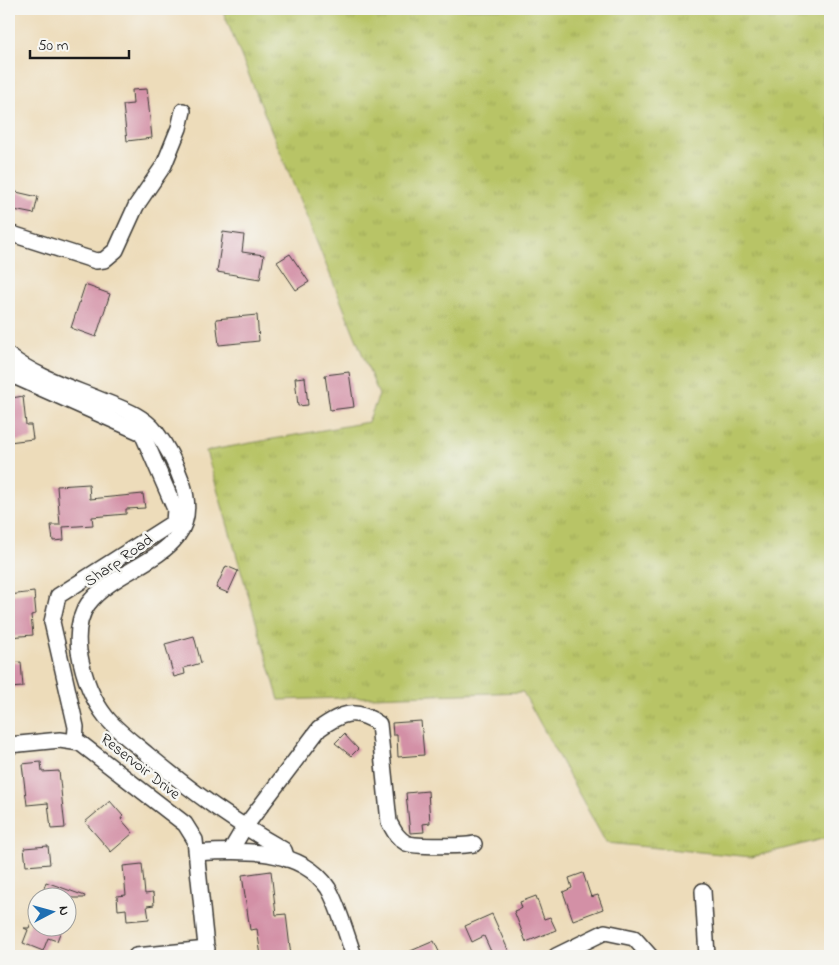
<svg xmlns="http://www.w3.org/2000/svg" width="839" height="965" viewBox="0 0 839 965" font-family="'Indie Flower',sans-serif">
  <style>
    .grass { fill: url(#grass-tufts); stroke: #6a7041 }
    .building { fill: #d390a6 }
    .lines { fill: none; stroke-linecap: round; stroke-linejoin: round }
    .minor-casing { stroke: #3b3934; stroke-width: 18 }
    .minor { stroke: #fff; stroke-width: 15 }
    .labels { text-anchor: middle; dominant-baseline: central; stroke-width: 5; stroke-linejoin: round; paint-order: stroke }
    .street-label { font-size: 16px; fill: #1c1c1c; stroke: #f6f6f2 }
  </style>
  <defs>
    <pattern id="grass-tufts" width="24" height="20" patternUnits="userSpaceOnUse" patternTransform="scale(1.25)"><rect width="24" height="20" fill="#b8c466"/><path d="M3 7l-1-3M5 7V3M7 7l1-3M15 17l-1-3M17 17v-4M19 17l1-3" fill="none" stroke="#9ea858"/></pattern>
  </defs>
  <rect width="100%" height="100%" fill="#f6f6f2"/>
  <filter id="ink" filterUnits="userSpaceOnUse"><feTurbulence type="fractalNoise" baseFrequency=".02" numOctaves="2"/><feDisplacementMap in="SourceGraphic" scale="10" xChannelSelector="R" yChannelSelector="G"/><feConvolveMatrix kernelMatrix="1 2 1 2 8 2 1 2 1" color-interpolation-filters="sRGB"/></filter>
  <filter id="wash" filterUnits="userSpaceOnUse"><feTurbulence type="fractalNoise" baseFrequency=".0096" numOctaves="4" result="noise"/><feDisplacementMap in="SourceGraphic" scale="20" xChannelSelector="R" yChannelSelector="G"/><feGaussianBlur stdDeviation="1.12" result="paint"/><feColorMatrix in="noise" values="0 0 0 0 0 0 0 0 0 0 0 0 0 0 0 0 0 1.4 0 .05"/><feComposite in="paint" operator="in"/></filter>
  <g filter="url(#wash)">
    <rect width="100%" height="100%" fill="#eddcba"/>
    <path class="grass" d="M222,9h608v828l-78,20 -146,-14 -83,-151 -244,8 -73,-249 162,-29 11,-27z"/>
    <g id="blocks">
      <g class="building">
        <path d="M147,89l5,49 -25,3 -4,-36 10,-1 -1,-14z"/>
        <path d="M12,191l26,6 -4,17 -25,-5z"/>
        <path d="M223,232l21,3 -2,17 22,3 -4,24 -43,-7z"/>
        <path d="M290,254l19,28 -13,8 -19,-28z"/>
        <path d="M85,285l25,9 -14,43 -25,-9z"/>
        <path d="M257,315l2,26 -40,4 -3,-26z"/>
        <path d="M349,372l5,35 -24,3 -5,-35z"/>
        <path d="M305,377l3,28 -10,1 -3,-28z"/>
        <path d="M23,396l3,29h5l2,14 -24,3v-32l4,-1 -1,-11z"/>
        <path d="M89,484l1,15 53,-5 2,14 -19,1v5l-34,3 1,8 -30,2 1,13 -11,1 -2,-16h9l-3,-39z"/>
        <path d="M226,566l12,5 -10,22 -12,-5z"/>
        <path d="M34,592l2,22 -5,1 2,20 -24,2v-42z"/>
        <path d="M194,636l7,27 -17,5 1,6 -11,3 -9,-33z"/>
        <path d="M21,662l2,25 -14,1v-25z"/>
        <path d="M421,721l3,34 -26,2 -1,-22h-4l-1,-12z"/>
        <path d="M344,734l14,15 -7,7 -16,-13z"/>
        <path d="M41,762l1,10 17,-1 6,57 -14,1 -3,-26 -21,2 -5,-41z"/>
        <path d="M428,791l2,32 -7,1 1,8 -14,1 -4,-40z"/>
        <path d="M110,801l13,15 -2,3 12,14 -22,19 -26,-30z"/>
        <path d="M48,846l2,18 -24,2 -2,-18z"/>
        <path d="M142,864l3,30 8,-1 1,12 -7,1 2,13 -22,2 -1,-12 -8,1 -1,-14 9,-1 -3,-29z"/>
        <path d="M271,871l5,44 10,-1 5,42h-30l-4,-27 -7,1 -8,-55z"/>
        <path d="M583,873l8,24 7,-2 5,14 -30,11 -10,-28 9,-4 -3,-10z"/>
        <path d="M46,882l39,14 -1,2h-43z"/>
        <path d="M536,896l8,23 6,-2 6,13 -30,12 -12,-31 8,-3 -2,-6z"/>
        <path d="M36,907l2,21h24l-5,13 -9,-3 -5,13 -20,-8 5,-13 -4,-2h5z"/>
        <path d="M492,914l17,38 2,4h-18l-9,-20 -12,6 -7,-16z"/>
        <path d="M434,941l7,15h-42z"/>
      </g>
    </g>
  </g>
  <g filter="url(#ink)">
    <use href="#blocks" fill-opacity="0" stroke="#3b3934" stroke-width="1"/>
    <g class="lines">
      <g class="minor-casing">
        <g id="minor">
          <path d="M9,233l87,28 8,-1 12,-10 20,-44 28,-41 15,-37 4,-17"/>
          <path d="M9,356c27,21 60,31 92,44 19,8 41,14 55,32 11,14 20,33 26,50 26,75 -61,78 -94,122 -10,14 -11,31 -9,47 4,23 12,47 27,66 11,14 28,26 42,38 46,38 84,66 136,95l3,9"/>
          <path d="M9,374l133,59 33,76 -1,13 -116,74 -6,26 24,105 -1,14"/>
          <path d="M9,745l51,-5 20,3 105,81 10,16 12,116"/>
          <path d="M231,850l13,-22 75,-99c22,-16 36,-22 60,-5l10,98c5,9 8,16 17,21 8,4 58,3 68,1"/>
          <path d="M197,853c43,-3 104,-6 131,35 10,16 19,49 26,68"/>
          <path d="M703,891l4,65"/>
          <path d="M136,956l71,-7"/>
          <path d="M556,956l49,-24 29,6 16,18"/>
        </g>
      </g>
      <use href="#minor" class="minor"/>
    </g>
  </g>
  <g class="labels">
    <g class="street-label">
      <text transform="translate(119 561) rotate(-35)">Sharp Road</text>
      <text transform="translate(140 767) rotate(38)">Reservoir Drive</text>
    </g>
  </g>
  <rect width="839" height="965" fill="none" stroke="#f6f6f2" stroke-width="30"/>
  <g transform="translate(52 912) rotate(84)"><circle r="24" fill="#f6f6f2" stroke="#9f9f9c"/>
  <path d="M0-4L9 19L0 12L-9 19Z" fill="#1f6fb2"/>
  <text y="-8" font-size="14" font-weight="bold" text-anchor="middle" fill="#1c1c1c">N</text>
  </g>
  <path d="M30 50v8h99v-8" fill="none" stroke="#1c1c1c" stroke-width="2.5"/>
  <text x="38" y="50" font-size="15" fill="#1c1c1c" stroke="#f6f6f2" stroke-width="4" paint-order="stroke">50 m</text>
</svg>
